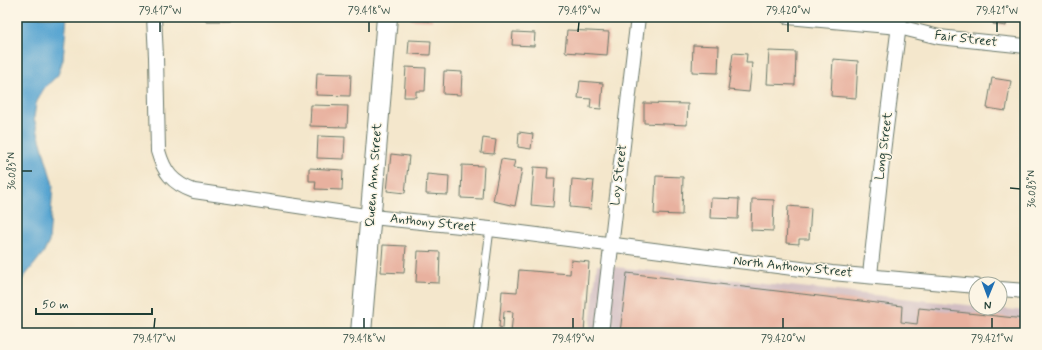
<svg xmlns="http://www.w3.org/2000/svg" width="1042" height="350" viewBox="0 0 1042 350" font-family="Mynerve,sans-serif">
  <style>
    .industrial { fill: #d2bec3 }
    .water { fill: #59a5d1; stroke: #3c7182 }
    .building { fill: #e8b19f }
    .lines { fill: none; stroke-linecap: round; stroke-linejoin: round }
    .lane-casing { stroke: #6a7869; stroke-width: 9 }
    .street-casing { stroke: #6a7869; stroke-width: 16 }
    .secondary-casing { stroke: #6a7869; stroke-width: 22 }
    .lane { stroke: #fff; stroke-width: 7 }
    .street { stroke: #fff; stroke-width: 14 }
    .secondary { stroke: #fff; stroke-width: 20 }
    .ticks { fill: none; stroke: #1f3d34; stroke-width: 1.5 }
    .labels { text-anchor: middle; dominant-baseline: central; stroke-width: 3; stroke-linejoin: round; paint-order: stroke }
    .street-label { font-size: 13px; fill: #1f3d34; stroke: #fcf5e5 }
    .neatline { fill: none; stroke: #1f3d34; stroke-width: 1.5 }
    .ticks-label { font-size: 10px; text-anchor: middle; fill: #1f3d34 }
  </style>
  <rect width="100%" height="100%" fill="#fcf5e5"/>
  <filter id="ink" filterUnits="userSpaceOnUse"><feTurbulence type="fractalNoise" baseFrequency=".025" numOctaves="2"/><feDisplacementMap in="SourceGraphic" scale="8" xChannelSelector="R" yChannelSelector="G"/><feConvolveMatrix kernelMatrix="1 2 1 2 8 2 1 2 1" color-interpolation-filters="sRGB"/></filter>
  <filter id="wash" filterUnits="userSpaceOnUse"><feTurbulence type="fractalNoise" baseFrequency=".012" numOctaves="4" result="noise"/><feDisplacementMap in="SourceGraphic" scale="16" xChannelSelector="R" yChannelSelector="G"/><feGaussianBlur stdDeviation="0.9" result="paint"/><feColorMatrix in="noise" values="0 0 0 0 0 0 0 0 0 0 0 0 0 0 0 0 0 1.4 0 .05"/><feComposite in="paint" operator="in"/></filter>
  <g filter="url(#wash)">
    <rect width="100%" height="100%" fill="#f4e7cc"/>
    <path class="industrial" d="M597,265l379,41v2h20l29,3v22h-436z"/>
    <path class="water" d="M17,17h50l-4,42 -5,16 -16,15 -6,14 -2,14 19,67 -4,57 -5,10 -23,29 -4,2z"/>
    <g id="blocks">
      <g class="building">
        <rect x="206" y="17" width="25" height="4"/>
        <path d="M411,17h21v4l-21,-1z"/>
        <path d="M994,17h13l-1,9 -13,-2z"/>
        <path d="M567,30l42,2 -2,23 -42,-3z"/>
        <path d="M513,32l22,1 -1,13 -22,-1z"/>
        <path d="M409,40l22,1 -1,14 -22,-1z"/>
        <path d="M693,45l26,1 -1,27 -26,-1z"/>
        <path d="M769,51l27,1 -1,33 -28,-1z"/>
        <path d="M733,53l14,1 -1,9h6l-3,29 -21,-2z"/>
        <path d="M833,59l25,2 -2,37 -25,-2z"/>
        <path d="M406,67l20,1 -1,23h-9v6h-12z"/>
        <path d="M444,71l18,1 -1,23 -18,-1z"/>
        <path d="M317,73l34,1 -1,22 -34,-1z"/>
        <path d="M992,78l19,3 -5,30 -19,-3z"/>
        <path d="M580,81l23,2 -2,26 -11,-1 1,-9 -13,-1z"/>
        <path d="M644,103l44,1 -1,21 -43,-2z"/>
        <path d="M311,105l37,1 -1,21 -37,-1z"/>
        <path d="M519,132l14,2 -2,15 -13,-2z"/>
        <path d="M318,136l27,1 -1,22 -27,-1z"/>
        <path d="M483,138l13,2 -2,14 -13,-1z"/>
        <path d="M391,154l18,2 -4,37 -18,-2z"/>
        <path d="M501,159l14,2 -2,7 9,1 -7,37 -22,-5z"/>
        <path d="M462,165l22,1 -2,33 -21,-1z"/>
        <path d="M534,167l14,1 -1,10h8l-2,29 -22,-2z"/>
        <path d="M309,168l34,2 -1,20 -27,-1 1,-8h-7z"/>
        <path d="M427,174l22,2 -1,19 -22,-1z"/>
        <path d="M656,176l27,1 -1,38 -28,-1z"/>
        <path d="M572,179l22,2 -3,28 -21,-2z"/>
        <path d="M711,198l28,1 -1,20 -28,-1z"/>
        <path d="M752,199l22,1 -1,31 -22,-1z"/>
        <path d="M788,206l23,2 -2,31h-10v5l-13,-1z"/>
        <path d="M383,245l23,1 -2,27 -23,-1z"/>
        <path d="M418,251l22,1 -1,31 -23,-1z"/>
        <path d="M571,260l18,2 -5,71h-73l2,-21 -9,-1 -1,17 -4,-1 3,-36 15,1 2,-22 51,4z"/>
        <path d="M627,273l275,33 -1,16 16,2 2,-16 106,11v14h-405z"/>
      </g>
    </g>
  </g>
  <g filter="url(#ink)">
    <use href="#blocks" fill-opacity="0" stroke="#6a7869" stroke-width="1"/>
    <g class="lines">
      <g class="lane-casing">
        <path id="lane" d="M477,333l13,-104"/>
      </g>
      <g class="street-casing">
        <g id="street">
          <path d="M154,17l2,40 2,94c6,21 14,32 36,40l178,26 118,12 342,44 144,13"/>
          <path d="M788,17l111,10 40,10 86,9"/>
          <path d="M870,275l13,-123 17,-135"/>
          <path d="M1000,289l25,2"/>
          <path d="M601,333l37,-316"/>
        </g>
      </g>
      <g class="secondary-casing">
        <path id="secondary" d="M361,333l26,-316"/>
      </g>
      <use href="#lane" class="lane"/>
      <use href="#street" class="street"/>
      <use href="#secondary" class="secondary"/>
    </g>
  </g>
  <path class="ticks" d="M160,32v-10M369,32v-10M578,32l1,-10M788,32v-10M997,32v-10M22,171h10M1010,188l10,1M154,328l1,-10M364,328v-10M573,328v-10M783,328v-10M992,328v-10"/>
  <g class="labels">
    <g class="street-label">
      <text transform="translate(966 39) rotate(7)">Fair Street</text>
      <text transform="translate(884 146) rotate(-83)">Long Street</text>
      <text transform="translate(374 175) rotate(-86)">Queen Ann Street</text>
      <text transform="translate(619 175) rotate(-83)">Loy Street</text>
      <text transform="translate(433 223) rotate(6)">Anthony Street</text>
      <text transform="translate(793 267) rotate(6)">North Anthony Street</text>
    </g>
  </g>
  <rect width="1042" height="350" fill="none" stroke="#fcf5e5" stroke-width="44"/>
  <g transform="translate(988 296) rotate(181)"><circle r="19" fill="#fcf5e5" stroke="#a4ab9e"/>
  <path d="M0-3L7 15L0 10L-7 15Z" fill="#1f6fb2"/>
  <text y="-6" font-size="11" font-weight="bold" text-anchor="middle" fill="#1f3d34">N</text>
  </g>
  <path d="M36 308v6h116v-6" fill="none" stroke="#1f3d34" stroke-width="2"/>
  <text x="42" y="308" font-size="12" fill="#1f3d34" stroke="#fcf5e5" stroke-width="3" paint-order="stroke">50 m</text>
  <rect x="22" y="22" width="998" height="306" class="neatline"/>
  <g class="ticks-label">
    <text x="160" y="14">79.417°W</text>
    <text x="369" y="14">79.418°W</text>
    <text x="579" y="14">79.419°W</text>
    <text x="788" y="14">79.420°W</text>
    <text x="997" y="14">79.421°W</text>
    <text transform="translate(11 171) rotate(-90)" y="4">36.083°N</text>
    <text transform="translate(1031 189) rotate(-90)" y="4">36.083°N</text>
    <text x="154" y="342">79.417°W</text>
    <text x="364" y="342">79.418°W</text>
    <text x="573" y="342">79.419°W</text>
    <text x="783" y="342">79.420°W</text>
    <text x="992" y="342">79.421°W</text>
  </g>
</svg>
